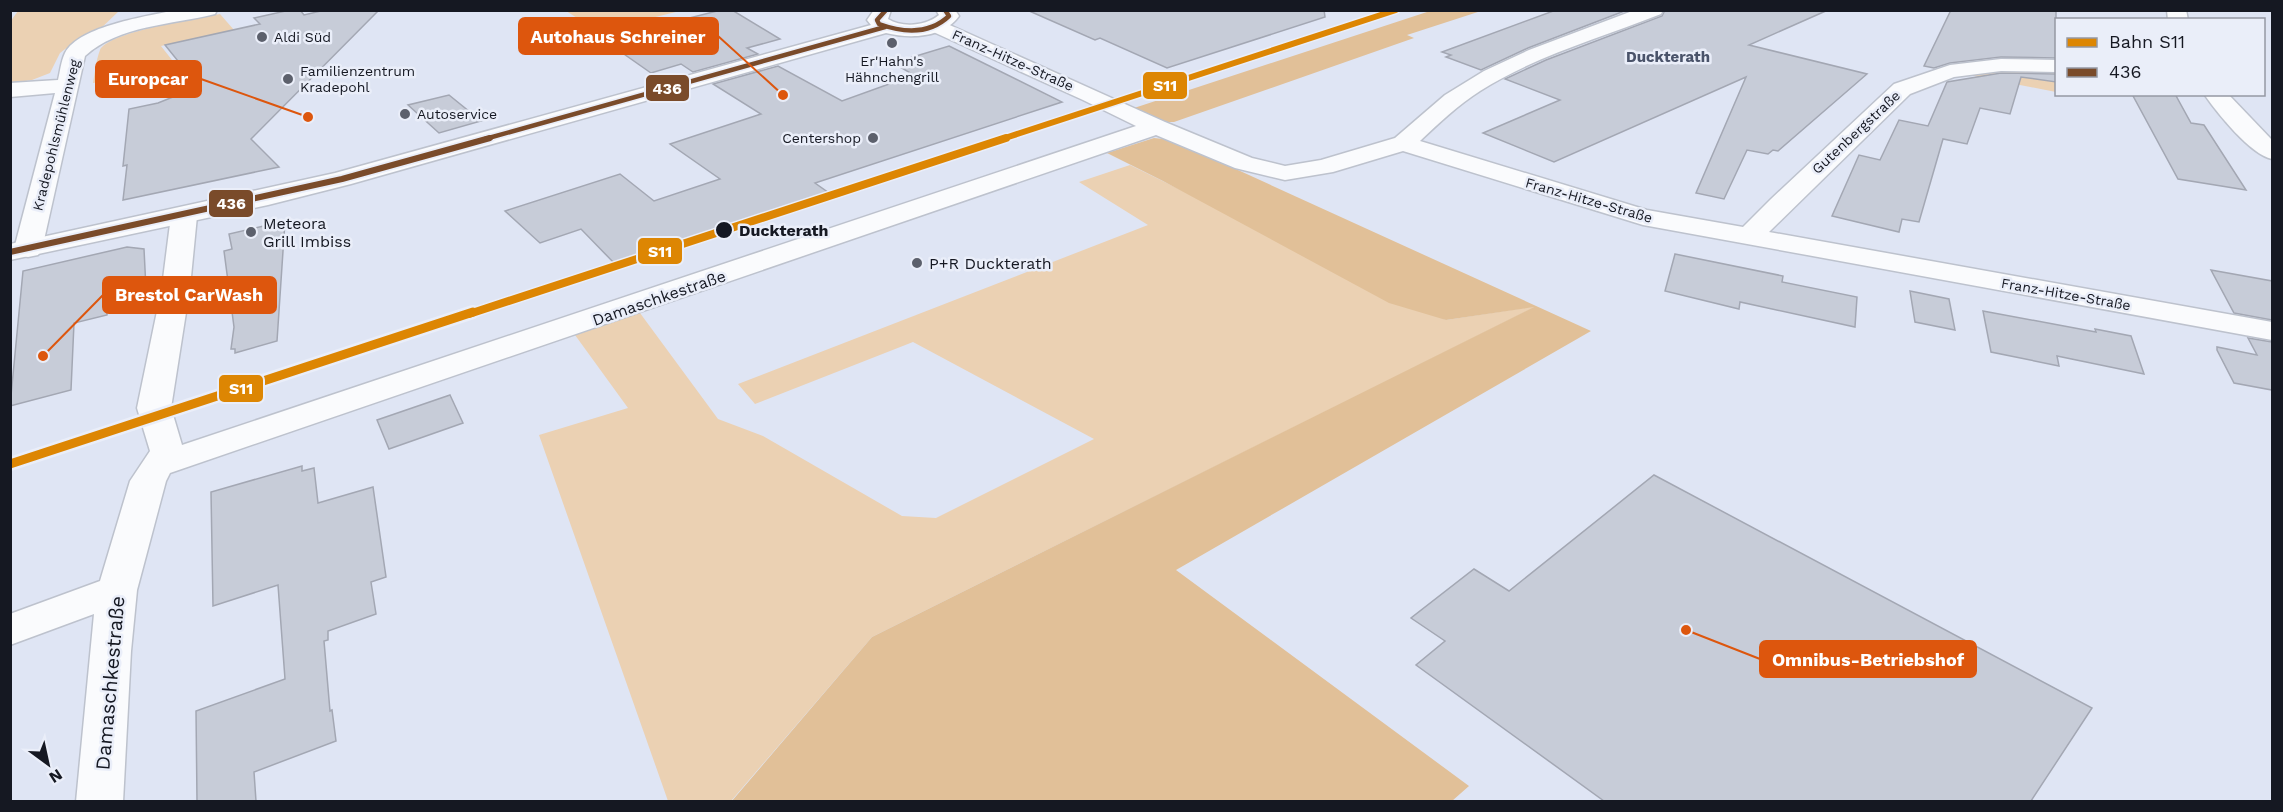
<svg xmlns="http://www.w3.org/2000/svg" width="2283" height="812" viewBox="0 0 2283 812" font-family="'Work Sans',sans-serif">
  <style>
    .green { fill: #ebd1b3 }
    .forest { fill: #e1c098 }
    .building { fill: #c7ccd8; stroke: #a3a7b3; stroke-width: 1.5 }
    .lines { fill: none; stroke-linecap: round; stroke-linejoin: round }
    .street-casing { stroke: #bdc2cd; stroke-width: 3 }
    .secondary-casing { stroke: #bdc2cd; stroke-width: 3 }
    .street { fill: #fafbfd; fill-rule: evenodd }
    .secondary { fill: #fafbfd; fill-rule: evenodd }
    .bus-1-far1-casing { stroke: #eaeef9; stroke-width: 8 }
    .bus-1-casing { stroke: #eaeef9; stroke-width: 10 }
    .bus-1-far1 { stroke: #7a4b2a; stroke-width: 4.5 }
    .bus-1 { stroke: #7a4b2a; stroke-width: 6 }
    .rail-1-far2-casing { stroke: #eaeef9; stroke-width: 9 }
    .rail-1-far1-casing { stroke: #eaeef9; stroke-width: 11 }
    .rail-1-casing { stroke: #eaeef9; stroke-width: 14 }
    .rail-1-far2 { stroke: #dd8603; stroke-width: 6 }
    .rail-1-far1 { stroke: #dd8603; stroke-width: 8 }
    .rail-1 { stroke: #dd8603; stroke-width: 9 }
    .poi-dot { fill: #5c606c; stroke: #eaeef9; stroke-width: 2 }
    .stop-dot { fill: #151822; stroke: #eaeef9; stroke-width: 2 }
    .labels { text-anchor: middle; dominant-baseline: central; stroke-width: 5; stroke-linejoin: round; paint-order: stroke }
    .far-poi-label { font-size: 14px; fill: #151822; stroke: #eaeef9; text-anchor: start }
    .far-street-label { font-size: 14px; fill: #151822; stroke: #eaeef9 }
    .far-neighbourhood-label { font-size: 15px; font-weight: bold; fill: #4a536a; stroke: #eaeef9 }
    .poi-label { font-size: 16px; fill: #151822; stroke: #eaeef9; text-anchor: start }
    .stop-label { font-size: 16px; font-weight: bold; fill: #151822; stroke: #eaeef9; text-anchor: start }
    .street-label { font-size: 16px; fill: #151822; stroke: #eaeef9 }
    .near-street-label { font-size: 20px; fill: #151822; stroke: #eaeef9 }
    .leader { fill: none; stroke: #dd560d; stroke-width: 2 }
    .callout-dot { fill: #dd560d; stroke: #eaeef9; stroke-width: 2 }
    .callout { fill: #dd560d; stroke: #dd560d; stroke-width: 2 }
    .callout-label { font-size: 18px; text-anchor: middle; font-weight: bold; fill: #fff }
    .line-badge { stroke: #eaeef9; stroke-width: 2 }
    .badge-label { font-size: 16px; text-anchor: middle; font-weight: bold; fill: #fff }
  </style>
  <rect width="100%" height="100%" fill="#dfe5f4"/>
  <g class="green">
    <path d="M18,11h101l-22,21 -24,11 -13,10 -10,20 -18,7 -21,3 -1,-61z"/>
    <path d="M566,11h114l-82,20z"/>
    <path d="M220,14l14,16 -73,16 18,23 -86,14c2,-10 3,-23 7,-33 8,-18 98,-32 120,-36z"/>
    <path d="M2056,70v22l-87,-17 44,-4z"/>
    <path d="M1130,165l316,155 91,-14 -665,331 -141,164h-63l-129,-366 89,-27 -53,-73 65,-22 78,106 45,17 139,80 34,2 158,-79 -181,-97 -158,62 -17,-20 410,-159 -69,-43z"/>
  </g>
  <g class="forest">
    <path d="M1430,11h51l-74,24 7,3 -240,84h-17l-29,-12z"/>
    <path d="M1154,138l18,2 419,191 -415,239 293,216 -17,15 -721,1 141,-165 662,-330 -88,13 -57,-17 -226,-122 -56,-28z"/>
  </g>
  <g class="building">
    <path d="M290,10h10l4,5 21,-5h54l-128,129 28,28 -156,33 4,-35 -4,1 6,-57 29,-6 20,-8v-34l-13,-16 95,-21 -6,-6z"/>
    <path d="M721,10h11l48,29 -33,9 11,6 -65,18 -12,-8 -30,9 -37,-26 63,-16 -7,-4 19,-5 -4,-3z"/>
    <path d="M1027,10h297l1,7 -158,51 -67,-30 -5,2z"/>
    <path d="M1556,10h71l-99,38 -47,22 -35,-13 5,-2 -9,-3z"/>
    <path d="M1665,10h163l-79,35 118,29 -89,77 -5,-1 -5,4 -21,-4 -23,49 -28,-6 50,-116 -192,85 -71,-29 77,-33 -55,-21 41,-19 116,-44z"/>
    <path d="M1951,10h105v48l-55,-1 -51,6 -16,5 -10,-2z"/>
    <path d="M949,46l113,56 -247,81 14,10 -215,70 -33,-34 -41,14 -35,-32 115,-37 34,27 66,-22 -50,-35 91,-30 -48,-30 65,-18 64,35 72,-26 -21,-12z"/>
    <path d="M2001,73l55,1v8l-35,-5 -11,37 -30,-6 -13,36 -24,-5 -24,83 -17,-3 -3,13 -67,-16 27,-61 21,5 19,-40 29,6 19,-44z"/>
    <path d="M2132,94h43l16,29 13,2 42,65 -68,-11z"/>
    <path d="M449,95l32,26 -42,12 -31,-28z"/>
    <path d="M285,221l-8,120 -42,12v-4h-4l3,-22 -10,-76 8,-2 -3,-15z"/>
    <path d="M127,247l17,2 2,40 -39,10v16l-33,8 -3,67 -61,16 13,-135z"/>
    <path d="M1675,254l108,22 -1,6 75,15 -2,30 -115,-25 -1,7 -74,-18z"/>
    <path d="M2211,270l61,11v39l-38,-7z"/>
    <path d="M1910,291l39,8 6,31 -40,-8z"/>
    <path d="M1983,311l113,21 -1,-3 36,7 13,38 -87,-18 2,10 -68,-14z"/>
    <path d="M2248,338l24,4v48l-38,-7 -17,-33v-3l40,8z"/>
    <path d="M450,395l13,28 -74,26 -12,-29z"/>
    <path d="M302,466v5l12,-3 4,35 55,-16 13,90 -15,5 5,32 -48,17v9l-4,1 6,70 2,-1 4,31 -82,31 2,29h-59l-1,-90 89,-32 -7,-94 -65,21 -2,-114z"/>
    <path d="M1654,475l438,233 -61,93h-427l-188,-136 29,-24 -34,-23 63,-49 35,22z"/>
  </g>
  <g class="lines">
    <g class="street-casing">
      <g id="street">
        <path d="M176,10h41l-2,4c-43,11 -96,11 -130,42l-43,193 -4,6 -10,2 -10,-2 -4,-6 41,-156 -45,4v-14l48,-3c2,-8 3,-19 7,-27 14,-27 83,-37 111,-43z"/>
        <path d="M1635,10h28l-2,4c-61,24 -126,42 -181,77 -22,14 -41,32 -60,50l227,69 96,17 28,-28 123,-115 56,-19 51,-6 55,1v12l-55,-1 -47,6 -44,17 -141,138 503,90v18l-629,-115 -240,-74 -70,21 -48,8 -50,-12 -79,-33 -986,338 -4,8 -29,109 -6,61 -8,151h-47l18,-188 -84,31v-31l90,-33 30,-100 20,-30 -13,-43 25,-121 9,-71 4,-6 9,-2 9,2 4,6 -7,71 -19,121 11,37 954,-319 -53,-26 -154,-70 -3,-4 3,-4h14l222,100 87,36 33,8 36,-6 74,-22 50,-43 39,-24 45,-21z"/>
      </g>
    </g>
    <g class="secondary-casing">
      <g id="secondary">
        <path d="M874,10h17l-3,9c14,9 38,7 51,-4l-3,-5h19l4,6c-16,22 -49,23 -73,17l-535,151 -83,21 -258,55v-16l325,-71 536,-148 -4,-5z"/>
        <path d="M2167,10h19l2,10h-20z"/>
        <path d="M2204,94h24l44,46v19c-21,-4 -55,-46 -68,-65z"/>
      </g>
    </g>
    <use href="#street" class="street"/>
    <use href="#secondary" class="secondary"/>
    <g class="bus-1-far1-casing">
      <g id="bus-1-far1">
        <path d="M886,10l-9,10 2,4c25,9 50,11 70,-8l-4,-6"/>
        <path d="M485,139l400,-112"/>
      </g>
    </g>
    <g class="bus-1-casing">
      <path id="bus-1" d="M10,252l332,-73 148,-41"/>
    </g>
    <use href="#bus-1-far1" class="bus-1-far1"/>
    <use href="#bus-1" class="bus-1"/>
    <g class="rail-1-far2-casing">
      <path id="rail-1-far2" d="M1002,139l394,-129"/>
    </g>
    <g class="rail-1-far1-casing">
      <path id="rail-1-far1" d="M469,314l537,-176"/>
    </g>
    <g class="rail-1-casing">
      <path id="rail-1" d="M10,464l463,-152"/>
    </g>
    <use href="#rail-1-far2" class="rail-1-far2"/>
    <use href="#rail-1-far1" class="rail-1-far1"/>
    <use href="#rail-1" class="rail-1"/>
  </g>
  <g class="poi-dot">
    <circle cx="262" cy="37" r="6"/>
    <circle cx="892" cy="43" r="6"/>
    <circle cx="288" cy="79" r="6"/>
    <circle cx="405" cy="114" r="6"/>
    <circle cx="873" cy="138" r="6"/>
    <circle cx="251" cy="232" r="6"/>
    <circle cx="917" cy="263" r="6"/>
  </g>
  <circle class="stop-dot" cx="724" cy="230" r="9"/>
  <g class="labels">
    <g class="far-poi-label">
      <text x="274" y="37">Aldi Süd</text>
      <text x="892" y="61" text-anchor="middle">Er'Hahn's<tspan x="892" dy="16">Hähnchengrill</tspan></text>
      <text x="300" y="71">Familienzentrum<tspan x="300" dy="16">Kradepohl</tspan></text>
      <text x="417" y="114">Autoservice</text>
      <text x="861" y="138" text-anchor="end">Centershop</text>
    </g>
    <g class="far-street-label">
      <text transform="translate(1013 60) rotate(24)">Franz-Hitze-Straße</text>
      <text transform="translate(1856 132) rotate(-43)">Gutenbergstraße</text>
      <text transform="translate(56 135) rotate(-76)">Kradepohlsmühlenweg</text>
      <text transform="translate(1589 200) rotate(16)">Franz-Hitze-Straße</text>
      <text transform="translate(2066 294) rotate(10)">Franz-Hitze-Straße</text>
    </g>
    <g class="far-neighbourhood-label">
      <text x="1668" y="57">Duckterath</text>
    </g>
    <g class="poi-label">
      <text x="263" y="223">Meteora<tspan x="263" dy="18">Grill Imbiss</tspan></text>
      <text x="929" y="263">P+R Duckterath</text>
    </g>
    <g class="stop-label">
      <text x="739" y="230">Duckterath</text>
    </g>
    <g class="street-label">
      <text transform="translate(659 298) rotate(-19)">Damaschkestraße</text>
    </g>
    <g class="near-street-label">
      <text transform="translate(110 683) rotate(-85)">Damaschkestraße</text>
    </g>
  </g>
  <path class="leader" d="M783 95L718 36M308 117L201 79M43 356L103 295M1686 630L1760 659"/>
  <g class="callout-dot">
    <circle cx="783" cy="95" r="6"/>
    <circle cx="308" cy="117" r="6"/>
    <circle cx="43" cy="356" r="6"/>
    <circle cx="1686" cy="630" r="6"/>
  </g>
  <g class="callout">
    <rect x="519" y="18" width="199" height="36" rx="6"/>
    <rect x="96" y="61" width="105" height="36" rx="6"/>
    <rect x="103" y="277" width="173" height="36" rx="6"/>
    <rect x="1760" y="641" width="216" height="36" rx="6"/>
  </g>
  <g class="callout-label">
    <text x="618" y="43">Autohaus Schreiner</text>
    <text x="148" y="85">Europcar</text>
    <text x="189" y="301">Brestol CarWash</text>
    <text x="1868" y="666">Omnibus-Betriebshof</text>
  </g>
  <g class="line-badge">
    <rect x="1142" y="71" width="46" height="29" rx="6" fill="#dd8603"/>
    <rect x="645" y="74" width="45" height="28" rx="6" fill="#7a4b2a"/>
    <rect x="208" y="189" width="46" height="29" rx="6" fill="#7a4b2a"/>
    <rect x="637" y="237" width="46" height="28" rx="6" fill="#dd8603"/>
    <rect x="218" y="374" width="46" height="29" rx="6" fill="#dd8603"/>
  </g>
  <g class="badge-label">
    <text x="1165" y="91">S11</text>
    <text x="667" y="94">436</text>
    <text x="231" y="209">436</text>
    <text x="660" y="257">S11</text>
    <text x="241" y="394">S11</text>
  </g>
  <rect width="2283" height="812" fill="none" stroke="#151822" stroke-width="24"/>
  <rect x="2055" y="18" width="210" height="78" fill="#eaeef9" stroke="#9598a3" stroke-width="1.5"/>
  <rect x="2067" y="38" width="30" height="9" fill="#dd8603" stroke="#9598a3" stroke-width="1.5"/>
  <text x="2109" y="48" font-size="18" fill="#151822">Bahn S11</text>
  <rect x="2067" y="68" width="30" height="9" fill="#7a4b2a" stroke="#9598a3" stroke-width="1.5"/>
  <text x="2109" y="78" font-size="18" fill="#151822">436</text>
  <g transform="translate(48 764) rotate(147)" stroke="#eaeef9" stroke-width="4.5" paint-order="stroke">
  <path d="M0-4.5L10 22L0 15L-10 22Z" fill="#151822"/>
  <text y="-9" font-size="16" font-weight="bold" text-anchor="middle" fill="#151822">N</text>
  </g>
</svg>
